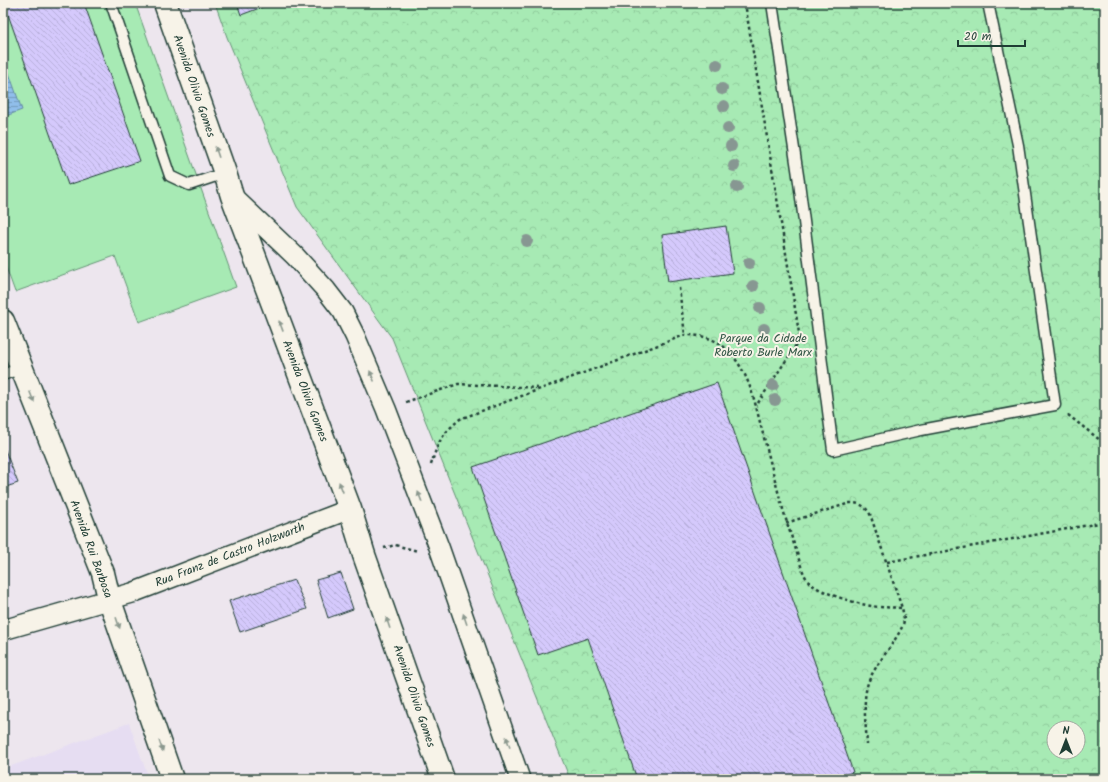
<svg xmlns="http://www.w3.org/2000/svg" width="1108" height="782" viewBox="0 0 1108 782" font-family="Kalam,sans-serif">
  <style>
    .built { fill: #e6ddf2 }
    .park { fill: url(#park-crowns); stroke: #639474; fill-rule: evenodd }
    .pitch { fill: #a7eab4; stroke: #639474 }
    .water { fill: url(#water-rules); stroke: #638aa1 }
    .building { fill: url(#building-back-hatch); stroke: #1f3d34 }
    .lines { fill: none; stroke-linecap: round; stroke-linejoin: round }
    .service-casing { stroke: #1f3d34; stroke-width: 13 }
    .minor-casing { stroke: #1f3d34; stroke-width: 22 }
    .secondary-casing { stroke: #1f3d34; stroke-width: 25 }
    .path { stroke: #1f3d34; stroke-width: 2.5; stroke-dasharray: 3 3; stroke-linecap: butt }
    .service { stroke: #f7f3e8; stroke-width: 10 }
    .minor { stroke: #f7f3e8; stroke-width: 19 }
    .secondary { stroke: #f7f3e8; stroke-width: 22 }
    .tree { fill: #879792 }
    .oneway { fill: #8b988e }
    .labels { text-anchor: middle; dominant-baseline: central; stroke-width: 4; stroke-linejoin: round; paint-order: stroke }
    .street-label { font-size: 12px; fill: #1f3d34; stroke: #f7f3e8 }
    .park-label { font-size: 12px; fill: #335747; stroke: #f7f3e8 }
  </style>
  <defs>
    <pattern id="park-crowns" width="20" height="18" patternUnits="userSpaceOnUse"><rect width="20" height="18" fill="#a7eab4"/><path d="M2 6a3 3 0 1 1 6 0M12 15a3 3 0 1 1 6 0" fill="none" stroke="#8fca9b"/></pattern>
    <pattern id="water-rules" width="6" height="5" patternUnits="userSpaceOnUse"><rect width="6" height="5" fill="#90beea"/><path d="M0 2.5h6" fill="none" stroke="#759cbe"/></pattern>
    <pattern id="building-back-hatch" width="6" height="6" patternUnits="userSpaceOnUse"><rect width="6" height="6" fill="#d5c9fc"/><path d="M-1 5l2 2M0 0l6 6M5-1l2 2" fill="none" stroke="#b6aed9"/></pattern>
  </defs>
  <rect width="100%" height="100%" fill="#ede6ee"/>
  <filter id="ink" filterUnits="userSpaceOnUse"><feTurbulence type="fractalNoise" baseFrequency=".025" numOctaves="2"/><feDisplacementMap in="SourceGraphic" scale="8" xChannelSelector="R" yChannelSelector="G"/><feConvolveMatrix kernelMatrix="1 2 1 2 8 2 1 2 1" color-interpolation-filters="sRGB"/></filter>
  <g filter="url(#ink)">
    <path class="built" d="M129,723l20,56h-146v-10z"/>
    <path class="park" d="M215,3h890v776h-535l-178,-441 -95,-131 -70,-170zM1054,728h24v24h-24z"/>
    <path class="pitch" d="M3,3h132l101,284 -97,35 -24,-66 -100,36 -12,-33z"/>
    <path class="water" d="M3,56l19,54 -19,7z"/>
    <g class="building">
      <path d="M4,3h80l56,158 -72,24z"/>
      <path d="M237,3h36l-32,12z"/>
      <path d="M726,226l7,47 -65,9 -6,-47z"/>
      <path d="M717,383l136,389 -21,7h-195l-49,-141 -50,17 -65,-188z"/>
      <path d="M3,445l15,38 -15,5z"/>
      <path d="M341,573l12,36 -25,9 -12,-38z"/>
      <path d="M294,580l13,29 -67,23 -11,-31z"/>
    </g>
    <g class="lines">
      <g class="service-casing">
        <g id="service">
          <path d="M111,3l59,173 19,9 36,-12"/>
          <path d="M772,3l27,179 34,268 88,-20 134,-25 -37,-260 -30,-142"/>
          <path d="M3,375l18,-7"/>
        </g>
      </g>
      <g class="minor-casing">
        <g id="minor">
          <path d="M232,196l63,60 31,34 17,22 12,24 31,73 53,138 81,232"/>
          <path d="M3,630l129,-37 218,-84"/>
        </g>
      </g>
      <g class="secondary-casing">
        <g id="secondary">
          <path d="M165,3l60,170 7,23 118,313 14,46 79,224"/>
          <path d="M3,321l100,252 6,25 63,181"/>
        </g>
      </g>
      <g class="path">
        <path d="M745,3l55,336 -44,67"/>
        <path d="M679,288l6,47"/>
        <path d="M406,402l52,-18 81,4"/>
        <path d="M1068,415l37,29"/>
        <path d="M431,465c7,-23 10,-30 29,-46l225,-84c23,0 37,6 51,25 16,22 20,48 27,74 10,38 19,76 32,113 4,11 7,28 15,36 11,10 47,21 62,23 10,2 20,1 30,2"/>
        <path d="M786,523l64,-20c10,0 14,2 20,11l32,94c1,4 2,9 2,12 -1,14 -30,45 -36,63 -6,18 -2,42 -1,62"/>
        <path d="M384,548l11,-3 23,6"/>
        <path d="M887,562l218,-40"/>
      </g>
      <use href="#service" class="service"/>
      <use href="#minor" class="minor"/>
      <use href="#secondary" class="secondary"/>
    </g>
    <g class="tree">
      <circle cx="717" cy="65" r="6"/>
      <circle cx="722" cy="89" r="6"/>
      <circle cx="724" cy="106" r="6"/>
      <circle cx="728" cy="128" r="6"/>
      <circle cx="731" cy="146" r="6"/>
      <circle cx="734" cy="166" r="6"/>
      <circle cx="737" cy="187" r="6"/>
      <circle cx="527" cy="241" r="6"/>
      <circle cx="749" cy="263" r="6"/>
      <circle cx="753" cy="286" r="6"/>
      <circle cx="760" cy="308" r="6"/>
      <circle cx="764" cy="329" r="6"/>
      <circle cx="773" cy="385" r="6"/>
      <circle cx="775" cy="400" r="6"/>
    </g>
    <defs><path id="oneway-solid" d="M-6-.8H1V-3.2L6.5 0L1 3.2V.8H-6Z"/></defs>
    <g class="oneway">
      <use href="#oneway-solid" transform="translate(217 152) rotate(-109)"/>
      <use href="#oneway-solid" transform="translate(281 326) rotate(-111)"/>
      <use href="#oneway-solid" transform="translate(372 376) rotate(-113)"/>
      <use href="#oneway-solid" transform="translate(32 397) rotate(68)"/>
      <use href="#oneway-solid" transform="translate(341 487) rotate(-111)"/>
      <use href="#oneway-solid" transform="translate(420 497) rotate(-111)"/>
      <use href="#oneway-solid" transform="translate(465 619) rotate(-109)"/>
      <use href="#oneway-solid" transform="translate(118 623) rotate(71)"/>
      <use href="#oneway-solid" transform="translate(388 623) rotate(-109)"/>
      <use href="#oneway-solid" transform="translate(508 742) rotate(-109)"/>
      <use href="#oneway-solid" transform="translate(161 746) rotate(71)"/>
    </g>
  </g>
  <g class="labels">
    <g class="street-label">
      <text transform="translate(194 86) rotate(71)">Avenida Olivio Gomes</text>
      <text transform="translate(305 391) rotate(69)">Avenida Olivio Gomes</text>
      <text transform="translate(91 549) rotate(70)">Avenida Rui Barbosa</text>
      <text transform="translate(230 555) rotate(-21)">Rua Franz de Castro Holzwarth</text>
      <text transform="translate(414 696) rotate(71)">Avenida Olivio Gomes</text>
    </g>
    <g class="park-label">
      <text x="763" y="338">Parque da Cidade<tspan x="763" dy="14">Roberto Burle Marx</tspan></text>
    </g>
  </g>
  <rect width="1108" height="782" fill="none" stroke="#f7f3e8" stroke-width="16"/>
  <rect x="8" y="8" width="1092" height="766" fill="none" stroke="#1f3d34" stroke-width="1.5" filter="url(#ink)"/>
  <g transform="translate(1066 740)"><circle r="19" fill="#f7f3e8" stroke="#a1aaa0"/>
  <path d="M0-3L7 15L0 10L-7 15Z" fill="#1f3d34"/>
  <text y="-6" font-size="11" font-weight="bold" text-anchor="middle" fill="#1f3d34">N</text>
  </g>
  <path d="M958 40v6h67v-6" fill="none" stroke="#1f3d34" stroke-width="2"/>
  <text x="964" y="40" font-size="12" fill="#1f3d34" stroke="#f7f3e8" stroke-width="3" paint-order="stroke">20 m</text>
</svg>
